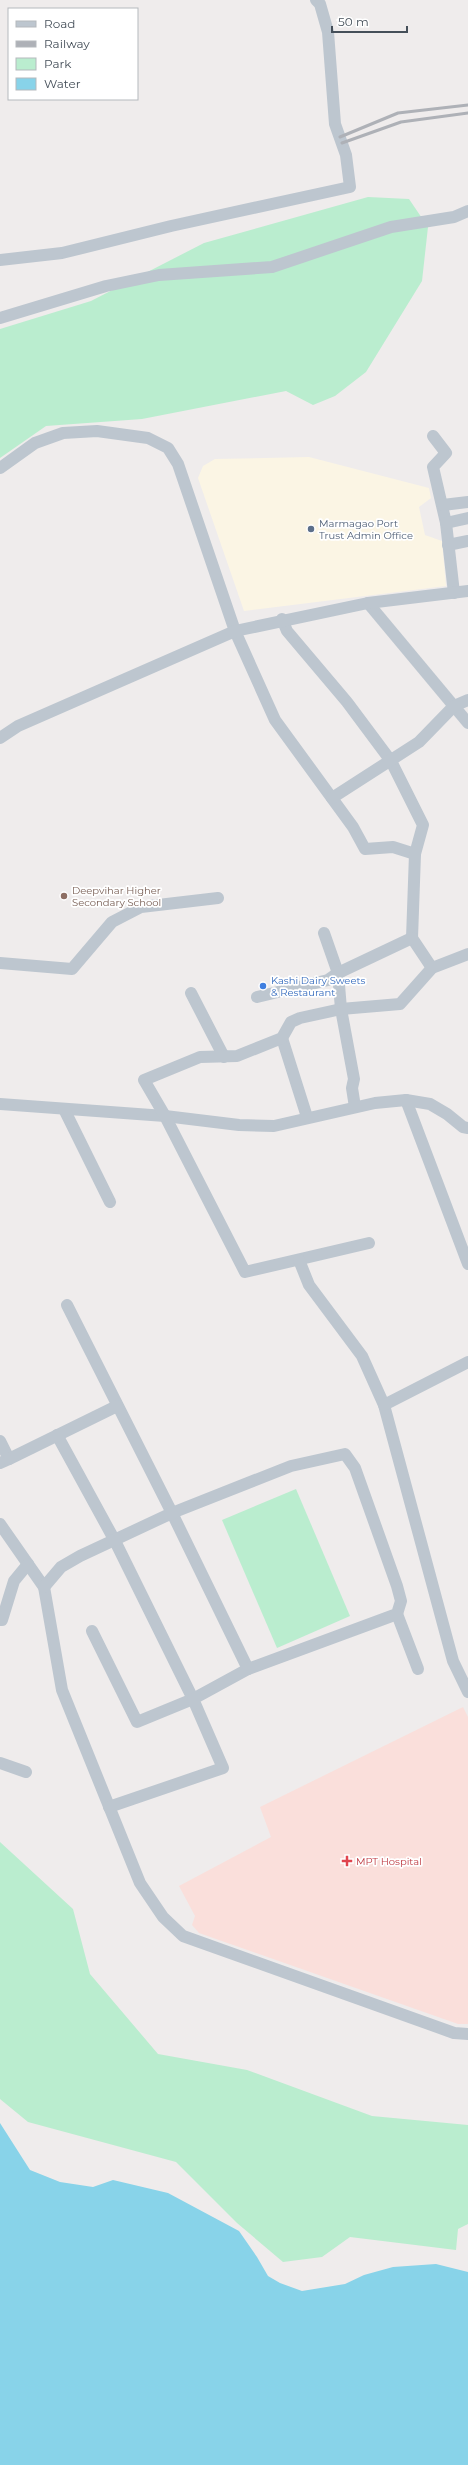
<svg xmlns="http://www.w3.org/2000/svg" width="468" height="2465" viewBox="0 0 468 2465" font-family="Montserrat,sans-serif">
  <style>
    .commercial { fill: #fbf5e4 }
    .medical { fill: #fadfdb }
    .green { fill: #baedcf }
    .water { fill: #88d3e9 }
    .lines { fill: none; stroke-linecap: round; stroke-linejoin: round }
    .minor { stroke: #bdc6cf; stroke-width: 12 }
    .rail { stroke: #aeb1b7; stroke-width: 3 }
    .service-dot { fill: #5c6f8a; stroke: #fff; stroke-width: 1.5 }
    .education-dot { fill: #8d6e63; stroke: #fff; stroke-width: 1.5 }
    .shop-dot { fill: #3f7fe0; stroke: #fff; stroke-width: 1.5 }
    .health-dot { fill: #e0444e; stroke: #fff; stroke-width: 1.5 }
    .labels { text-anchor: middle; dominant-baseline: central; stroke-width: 3.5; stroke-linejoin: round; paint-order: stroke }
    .service-label { font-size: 10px; fill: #4e5e75; stroke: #fff; text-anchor: start }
    .education-label { font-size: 10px; fill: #785e54; stroke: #fff; text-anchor: start }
    .shop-label { font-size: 10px; fill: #366cbe; stroke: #fff; text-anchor: start }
    .health-label { font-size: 10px; fill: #be3a42; stroke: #fff; text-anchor: start }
  </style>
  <rect width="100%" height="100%" fill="#efecec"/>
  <path class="commercial" d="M309,457l120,31 2,10 -12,9 6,28 17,6 4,45 -202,25 -46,-133 5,-12 12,-7z"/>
  <path class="medical" d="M463,1707l5,10v307h-10l-259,-91 -7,-8 3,-9 -16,-30 92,-49 -11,-30z"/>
  <g class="green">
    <path d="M368,197l41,2 19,28 -6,54 -56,91 -31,24 -22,9 -27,-14 -144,28 -96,7 -46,32v-129l91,-28 113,-58z"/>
    <path d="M296,1489l54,127 -73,32 -55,-128z"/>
    <path d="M0,1842l73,67 17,65 68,80 89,16 125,46 96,9v99l-10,5 -2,21 -106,-13 -28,20 -39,5 -46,-39 -61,-61 -148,-40 -28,-23z"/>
  </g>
  <path class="water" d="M0,2123l30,47 30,12 33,5 20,-7 55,13 71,38 18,26 11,19 12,7 22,8 43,-7 19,-9 29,-8 43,-3 32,8v193h-468z"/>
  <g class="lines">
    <g class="minor">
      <path d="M0,260l62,-7 109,-27 179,-39 -4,-32 -11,-31 -7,-92 -8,-28 -4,-4"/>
      <path d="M0,318l106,-32 53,-11 113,-8 119,-40 63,-10 14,-6"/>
      <path d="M433,436l13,17 -13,14 13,56 8,70"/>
      <path d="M0,468l35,-25 28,-10 34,-2 51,7 20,10 10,16 57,167 40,89 78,107 12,22 28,-2 22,7"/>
      <path d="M443,505l25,-3"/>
      <path d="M446,523l22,-5"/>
      <path d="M448,545l20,-4"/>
      <path d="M368,603l100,120"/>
      <path d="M282,619l5,12 60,71 44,59 32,64 -8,29 -3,84 20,30"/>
      <path d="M0,738l18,-12 217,-95 133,-28 100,-12"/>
      <path d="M332,798l87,-56 35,-36 14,-6"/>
      <path d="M324,933l14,40 3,36 13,70 -2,9 3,19"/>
      <path d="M0,963l72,6 40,-47 29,-15 77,-9"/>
      <path d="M191,993l33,64"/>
      <path d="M257,997l71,-17 10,-7 74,-35"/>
      <path d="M282,1038l25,79"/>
      <path d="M406,1100l62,164"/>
      <path d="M0,1104l165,12 74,9 35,1 101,-23 31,-3 24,4 17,10 16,13 5,1"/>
      <path d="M64,1109l46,93"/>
      <path d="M369,1243l-124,29 -80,-156 -21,-36 56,-23 37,-1 45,-18 9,-16 9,-4 41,-9 59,-5 32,-36 36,-14"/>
      <path d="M299,1260l10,25 53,71 22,49 69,256 15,31"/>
      <path d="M67,1305l105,208 76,156"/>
      <path d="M384,1405l84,-43"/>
      <path d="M57,1435l58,106 78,158 -56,23 -45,-91"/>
      <path d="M0,1441l9,18 -9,4"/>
      <path d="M9,1459l108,-53"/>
      <path d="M0,1524l44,63 18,103 78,193 23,34 20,19 271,97 14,1"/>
      <path d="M44,1587l17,-20 19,-11 92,-43 119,-47 54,-12 10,14 42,118 4,15 -4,13 -149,55 -55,30 30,69 -114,39"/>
      <path d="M397,1614l21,55"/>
      <path d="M0,1620h2l12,-39 14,-17"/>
      <path d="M0,1763l26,9"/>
    </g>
    <g class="rail">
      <path d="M340,137l58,-24 70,-8"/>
      <path d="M342,143l59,-21 67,-9"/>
    </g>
  </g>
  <circle class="service-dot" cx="311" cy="529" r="4"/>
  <circle class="education-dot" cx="64" cy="896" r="4"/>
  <circle class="shop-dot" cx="263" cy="986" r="4"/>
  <path class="health-dot" d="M345 1855h4v4h4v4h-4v4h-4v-4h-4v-4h4z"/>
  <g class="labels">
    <g class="service-label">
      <text x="319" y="523">Marmagao Port<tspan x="319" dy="12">Trust Admin Office</tspan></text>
    </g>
    <g class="education-label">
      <text x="72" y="890">Deepvihar Higher<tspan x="72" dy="12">Secondary School</tspan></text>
    </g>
    <g class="shop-label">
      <text x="271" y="980">Kashi Dairy Sweets<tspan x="271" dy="12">&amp; Restaurant</tspan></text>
    </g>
    <g class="health-label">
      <text x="356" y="1861">MPT Hospital</text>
    </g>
  </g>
  <rect x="8" y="8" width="130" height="92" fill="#ffffff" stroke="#b5b9bd"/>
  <rect x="16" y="21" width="20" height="6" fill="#bdc6cf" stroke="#b5b9bd"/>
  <text x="44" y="28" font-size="12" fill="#454f59">Road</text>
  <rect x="16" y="41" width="20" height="6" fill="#aeb1b7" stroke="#b5b9bd"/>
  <text x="44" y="48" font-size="12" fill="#454f59">Railway</text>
  <rect x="16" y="58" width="20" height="12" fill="#baedcf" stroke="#b5b9bd"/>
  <text x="44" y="68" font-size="12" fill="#454f59">Park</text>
  <rect x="16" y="78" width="20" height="12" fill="#88d3e9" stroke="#b5b9bd"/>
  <text x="44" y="88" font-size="12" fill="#454f59">Water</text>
  <path d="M332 26v6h75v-6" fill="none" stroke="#454f59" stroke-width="2"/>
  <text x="338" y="26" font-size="12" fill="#454f59" stroke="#ffffff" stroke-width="3" paint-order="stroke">50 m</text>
</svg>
